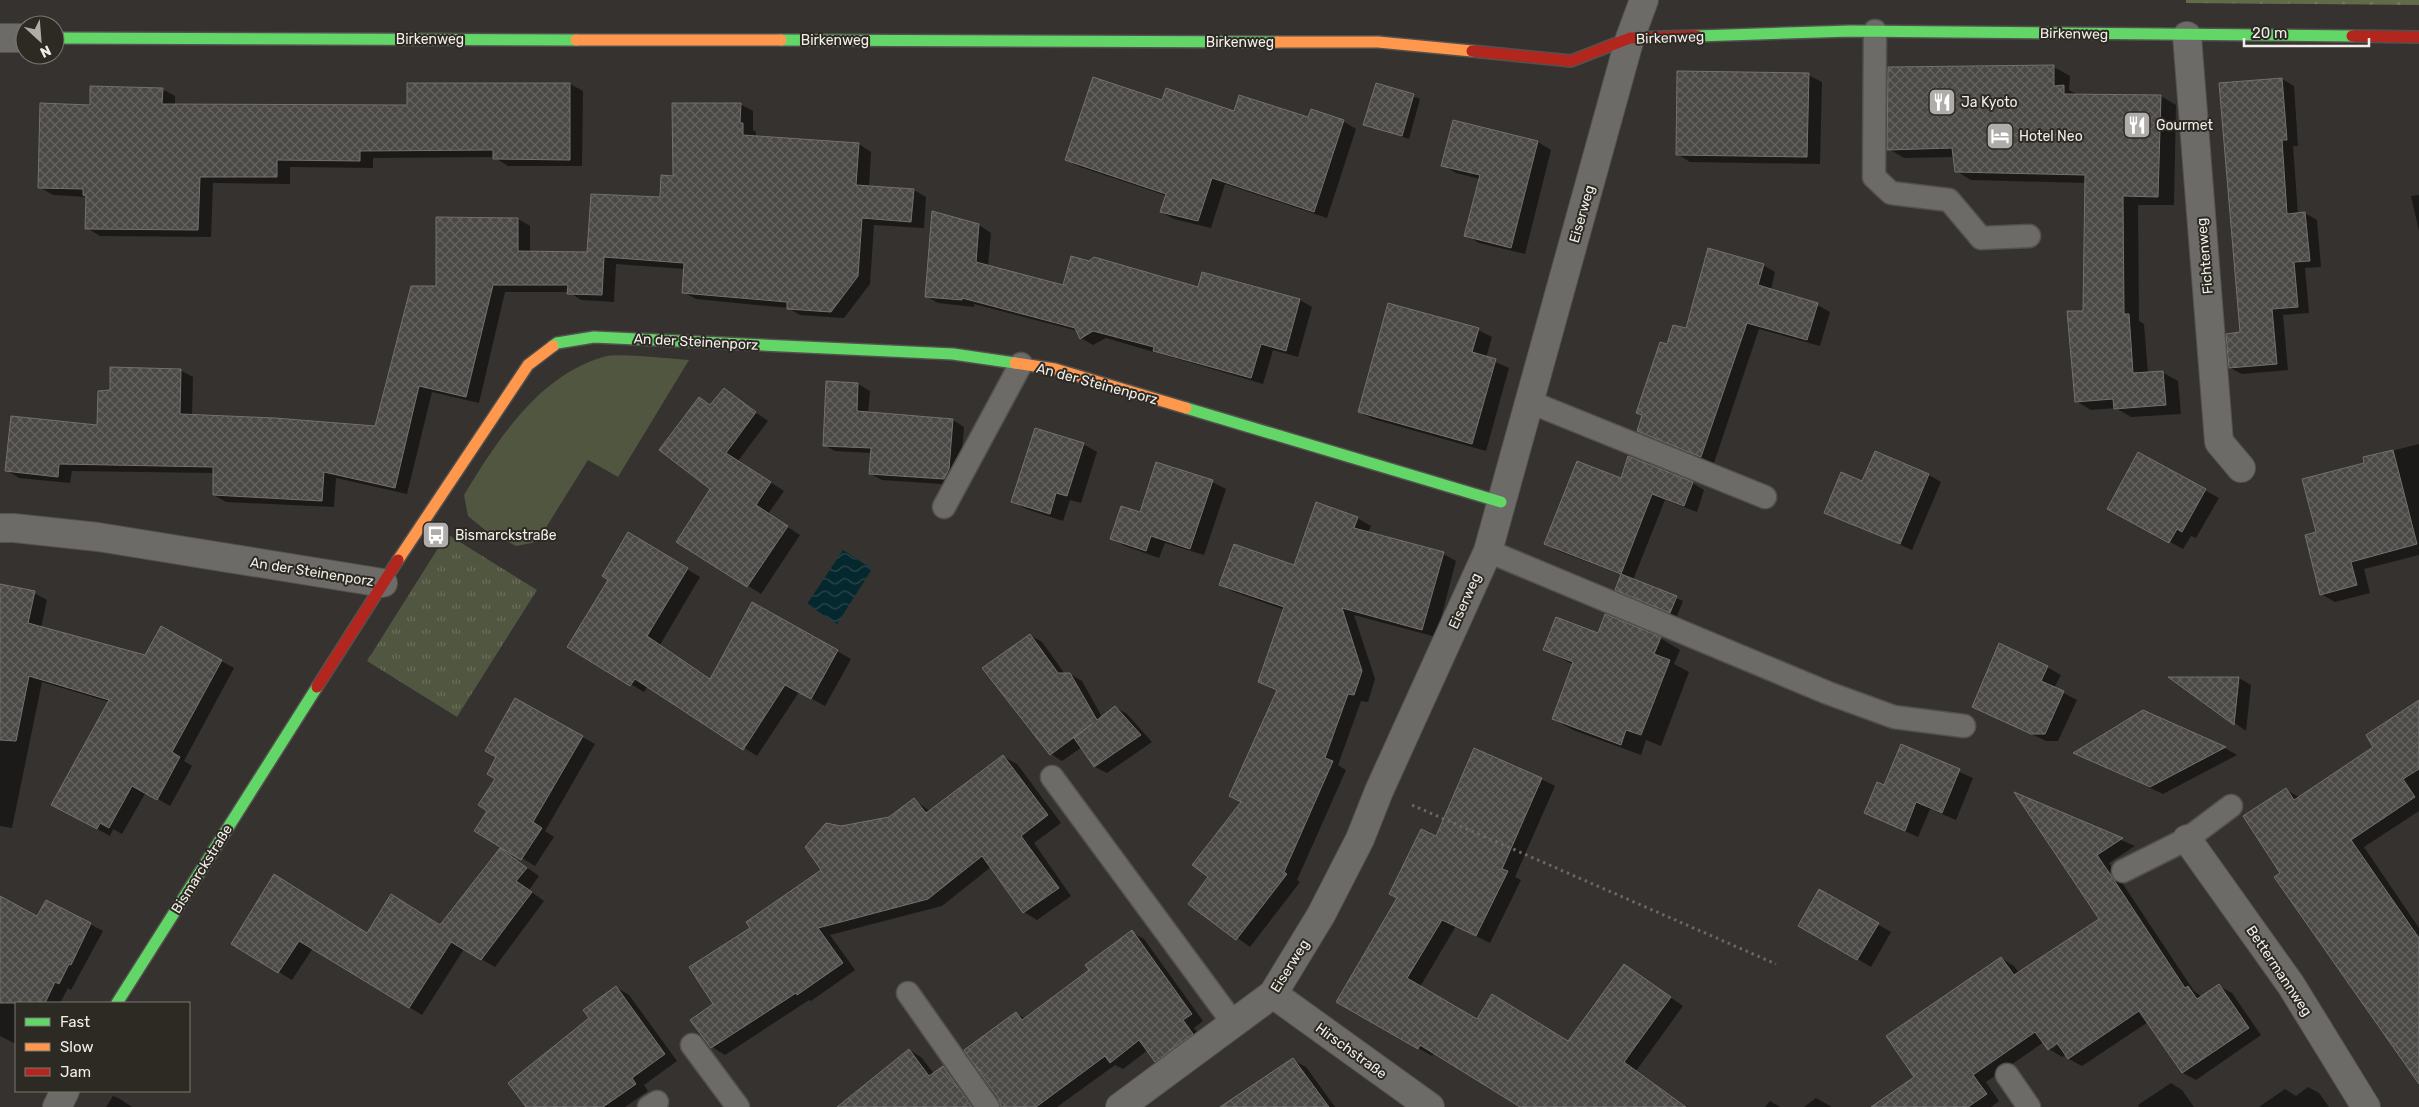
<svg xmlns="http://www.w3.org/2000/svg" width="2419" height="1107" viewBox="0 0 2419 1107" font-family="Rubik,sans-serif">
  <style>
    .grass { fill: #50563f }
    .forest { fill: url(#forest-firs) }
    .park { fill: url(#park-tufts) }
    .water { fill: url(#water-waves) }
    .shadow { fill: #0007; fill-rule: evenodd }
    .building { fill: url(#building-cross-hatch); stroke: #73716e }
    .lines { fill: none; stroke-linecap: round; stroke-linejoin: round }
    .lane-casing { stroke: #53514e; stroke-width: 25 }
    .street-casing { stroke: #53514e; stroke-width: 30 }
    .fast-casing { stroke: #53514e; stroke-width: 14 }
    .slow-casing { stroke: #53514e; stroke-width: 14 }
    .jam-casing { stroke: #53514e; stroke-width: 14 }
    .path { stroke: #6a6866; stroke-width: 3; stroke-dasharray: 2.5 4; stroke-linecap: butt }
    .lane { stroke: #6d6b68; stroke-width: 22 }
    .street { stroke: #6d6b68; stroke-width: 28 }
    .fast { stroke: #63d668; stroke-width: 11 }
    .slow { stroke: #ff974d; stroke-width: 11 }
    .jam { stroke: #b3261e; stroke-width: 11 }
    .labels { text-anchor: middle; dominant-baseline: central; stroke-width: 4; stroke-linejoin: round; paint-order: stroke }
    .street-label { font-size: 14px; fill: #f1eeea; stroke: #2d2923 }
    .poi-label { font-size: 14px; fill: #f1eeea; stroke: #2d2923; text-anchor: start }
  </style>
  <defs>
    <pattern id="forest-firs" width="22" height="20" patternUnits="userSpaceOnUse" patternTransform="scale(1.25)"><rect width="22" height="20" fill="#616a49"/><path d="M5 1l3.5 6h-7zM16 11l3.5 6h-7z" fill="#788063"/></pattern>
    <pattern id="park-tufts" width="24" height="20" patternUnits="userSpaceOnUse" patternTransform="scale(1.25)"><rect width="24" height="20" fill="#50563f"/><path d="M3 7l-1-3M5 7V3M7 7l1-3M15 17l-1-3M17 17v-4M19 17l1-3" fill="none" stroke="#6a6f5b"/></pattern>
    <pattern id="water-waves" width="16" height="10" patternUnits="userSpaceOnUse" patternTransform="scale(1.25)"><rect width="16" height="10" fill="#05282f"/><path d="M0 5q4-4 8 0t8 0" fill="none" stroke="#2a484d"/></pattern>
    <pattern id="building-cross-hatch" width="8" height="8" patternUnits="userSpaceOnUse" patternTransform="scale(1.25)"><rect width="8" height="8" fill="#4a4946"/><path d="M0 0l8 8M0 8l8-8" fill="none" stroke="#656461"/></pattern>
  </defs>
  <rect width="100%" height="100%" fill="#35322f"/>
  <path class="grass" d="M641,356l48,4 -71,117 -30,-17 -46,74 -10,9 -16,3 -31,-16 -17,-14 -4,-21c33,-54 74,-119 139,-138 11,-3 26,-1 38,-1z"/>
  <path class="forest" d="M2186,0h233v5l-233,-2z"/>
  <path class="park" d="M447,534l90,56 -80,127 -90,-56z"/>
  <path class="water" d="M843,550l29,19 -35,55 -30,-20z"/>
  <g class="shadow">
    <path d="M2054,67l16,9 -1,14 9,5 83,1 15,9 -2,100h-36l1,116 5,3 4,49 14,-1 16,9 3,33 -50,3 -15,-9 -25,2 -15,-9 8,-89 2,-129 -115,-3 -15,-9 -2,-14 -50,1 -15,-9v-81z"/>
    <path d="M1808,75l14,7 -2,82 -130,-2 -13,-8z"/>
    <path d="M2282,79l12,7 4,60h-5l5,68 7,-1 12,7 4,47 -16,1 4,45 -26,2 5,55 -46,4 -12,-6 11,-34 -21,-250z"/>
    <path d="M570,84l13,7 -1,75h-74l-14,-9 -121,1v10l-83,-1v17l-77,-1 -2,54 -111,-1 -13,-8 1,-31 -35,-2 -14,-8 52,-81 71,-17 13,7v9l233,1z"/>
    <path d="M1377,84l43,15 -11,40 -44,-15z"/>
    <path d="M1162,102l73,11 108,8 13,8 -29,89 -102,-34 -14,44 -37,-9 -13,-7 6,-16 -87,-29 -13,-7z"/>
    <path d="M740,104l13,7v19l3,2v5l103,7 12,8 -2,35 45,3 12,7 -2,31 -50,-3 -4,59 -26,34 -44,-3 -12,-7 -92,-9 -13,-7 2,-23 -69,-5 -2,38 -33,-2 -12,-8h-64l-26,111 -47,-11 -25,102 -71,-16 -2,29 -108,-5 -12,-7v-22l-142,-2 -2,12 -51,-5 -13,-8 92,-43 13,-35 69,-22 13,7 -1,39 184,11 62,-139 80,-69 12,7v26l58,1 73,-54 13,-22z"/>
    <path d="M1454,122l84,20 13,8 -26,104 -46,-11 -13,-8 14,-56 -24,-6 -13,-8z"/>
    <path d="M2419,195v36l-8,-35z"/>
    <path d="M933,212l46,13 12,8 -3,33 76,21 135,2 4,-16 97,27 12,7 -14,50 -25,-7 -10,34 -157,-46 -13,7 -12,-7 -3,-7 -104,-27v3l-36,-4 -12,-7z"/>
    <path d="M1763,265l12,7 -4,18 46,15 13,7 -10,34 -61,-17 -45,134 -76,-33 48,-100z"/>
    <path d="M1478,330l14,7 -6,21 23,10 -23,83 -113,-32 -14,-7z"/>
    <path d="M827,383l31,1 12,7 -2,23 85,6 11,7 -4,49 -4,9 -74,-5 -11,-6 1,-21 -37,-2 -11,-6z"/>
    <path d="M724,390l44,31 -30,40 46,30 -16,23 32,21 -39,59 -83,-53 34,-53 -13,-89 12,7z"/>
    <path d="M1083,444l14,8 -16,51 -11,-3 -7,21 -37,-12 -13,-7z"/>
    <path d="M2419,444v111l-55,14 6,24 -35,9 -14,-8 -3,-61 47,-69 -1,-6z"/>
    <path d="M2139,454l80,44 -23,40 -5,-2 -8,13 -61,-33z"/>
    <path d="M1929,475l12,7 -29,68 -86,-38 37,-30z"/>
    <path d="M1621,480l71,3 12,7 -7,22 -32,-12 -32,80 50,21 -6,15 -54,-23 -1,-18 -64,-24 -12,-7z"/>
    <path d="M1212,482l14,7 -22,66 -39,-12 -6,15 -34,-12 -14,-7 29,-26z"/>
    <path d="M1357,518l14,8 -3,7 75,21 13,7 -20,76 -82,-22 21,64 -7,23 -7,-1 -23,64 8,5 -49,110 3,2 -50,65 -60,-43 20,-27 32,-75 36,-111 -18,-9 25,-72 -51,-18 -14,-8 75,-18z"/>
    <path d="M629,534l71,43 -40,68 51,34 42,-75 98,55 -26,47 -26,-14 -42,64 -109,-70 -4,6 -75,-45 41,-68z"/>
    <path d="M0,585l34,8 13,7 -6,28 104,29 16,-29 73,40 -50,93 8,5 -22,40 -24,-14 -24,42 -9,-5 -3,7 -44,-24 43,-110 -67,-20 -30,146 -12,-2z"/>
    <path d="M1030,635l12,7 23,32h5l12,7 20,36 13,-10 12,7 25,28 -45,31 -12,-6 -13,-20 -20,14 -11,-7z"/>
    <path d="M1599,635l61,3 20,12 -6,14 15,8 -28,74 -15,-6 -5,15 -68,-25 -20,-11 21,-54 -29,-15z"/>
    <path d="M2047,667l14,8 -7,13 23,12 -19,41h-12l-73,-35z"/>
    <path d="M2172,678h67l12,7 -5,46z"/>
    <path d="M516,700l79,44 -50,87 9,6 -19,29 -59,-36 13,-19 8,-32v-23z"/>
    <path d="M2419,700v111l-55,36 55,81v150l-137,-205 4,-83 13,7 76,-50z"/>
    <path d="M2143,711l82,37 12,7 -74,39 -76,-35z"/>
    <path d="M1901,746l72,32 -17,42 -26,-11 -12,28 -53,-24 20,-26z"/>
    <path d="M1004,757l13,7 44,59 -27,20 37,53 -34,24 -13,-8 -33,-45 -49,39 -112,29 25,35 -44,31 -2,-1 -84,55 -13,-8 3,-42 37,-77 71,-58 18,-43 48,-9 25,-18 16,11z"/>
    <path d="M1541,779l14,7 -40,91 6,3 -31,63 -34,-17 -36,61 57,33 92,22 55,-77 59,41 -47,65 51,36h-165l-88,-54 -2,3 -95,-55 100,-163z"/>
    <path d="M2017,795l118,51 -26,17 85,128 8,6 17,-11 13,7 29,42 -65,45 -13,-7 -35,-51 -66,44 -13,-7 -3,-5 -4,3 -13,-8 -5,-7 -58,40 13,19 -8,6h-86l11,-30 85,-119 13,8 5,7 82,-54zM2062,1039l1,2 -11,8v-4z"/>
    <path d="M500,849l39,27 -10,14 15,11 -49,66 -31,-18 -42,66 -109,-67 -21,32 -59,-36 134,-10 74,-8z"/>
    <path d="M1820,891l71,41 -20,35 -71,-42z"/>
    <path d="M47,901l56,30 -32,59 -3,-2 -8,15h-44v41l-16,-8v-105l38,-13z"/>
    <path d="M1132,932l12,7 59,82 -9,7 10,13 -36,27 -12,-7 -8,-11 -25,19 -8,-4 -58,42h-48l-8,-5 -35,-51 51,-37 9,5 65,-48z"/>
    <path d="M616,987l13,8 48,66 -33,24 4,6 -23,16h-98l64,-89z"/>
    <path d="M910,1050l12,8 12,16 9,-7 13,8 23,32h-140z"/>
    <path d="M1293,1060l13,7 29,40h-113z"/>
    <path d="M2171,1083l11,7 12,17h-55l-1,-2z"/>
    <path d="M2308,1087l11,6 10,14h-70l26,-18 11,7z"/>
    <path d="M113,1096l7,3 12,8h-26z"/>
    <path d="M1816,1098l14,8 1,1h-27z"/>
    <path d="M1770,1101l10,6h-15z"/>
  </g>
  <g class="building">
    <path d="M2054,65v21l10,-1v9l97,1 -3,102 -35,-1 1,118h5l4,59 30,-2 3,34 -52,4 -1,-10 -38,3 -8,-91h16l2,-136 -130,-3 -3,-24 -65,2 1,-83z"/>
    <path d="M1677,71l132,2 -2,84 -131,-2z"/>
    <path d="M1093,77l69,23 4,-12 68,23 5,-16 69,22 3,-8 33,11 -30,92 -102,-34 -14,43 -38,-9 6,-18 -101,-34z"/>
    <path d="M2282,78l5,62h-5l5,74 18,-2 5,49 -16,1 4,45 -26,2 5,55 -48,4 -3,-34 14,-2 -21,-249z"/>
    <path d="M407,83h163v77l-77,-1v-9l-133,1v10l-83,-1v17h-77l-2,53 -113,-1 1,-33 -3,-1v-6l-45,-1 2,-85 50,2v-19l73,2 -1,16 245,1z"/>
    <path d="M1376,83l38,11 -12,42 -39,-11z"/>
    <path d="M672,103h69l-1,20h3v12l116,8 -3,42 58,4 -3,33 -49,-4 -4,58 -27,36 -44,-3v-7l-105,-9 2,-30 -80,-6 -2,38 -35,-1 1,-9h-75l-27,112 -47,-11 -24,102 -71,-16 -2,29 -109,-6v-28l-154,-3 -1,13 -53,-6 6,-55 86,9 1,-34 12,-1v-23l71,2 -1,45 95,4 100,8 36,-140h25v-69l82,1v33l69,1 4,-58 69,3 1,-22 12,1z"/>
    <path d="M1453,120l85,21 -27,107 -47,-12 16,-61 -39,-9z"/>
    <path d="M932,211l47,13 -3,38 87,23 8,-29 18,5 5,-4 104,30 4,-15 98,27 -14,52 -25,-7 -10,34 -98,-27 1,-4 -61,-16 -13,8 -5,-11 -113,-30v2l-37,-3z"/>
    <path d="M1708,248l56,16 -6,21 60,18 -11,37 -60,-17 -46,134 -64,-26 5,-16 -6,-2 24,-71 7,2 6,-19 13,3z"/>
    <path d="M1388,303l91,25 -7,24 24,7 -24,85 -114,-32z"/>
    <path d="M826,381l32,2 -1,28 96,8 -4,50 -5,10 -75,-5 2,-26 -48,-2z"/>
    <path d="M724,388l32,24 -30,41 45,29 -15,23 32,21 -41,61 -71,-45 34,-53 -51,-39 40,-53 11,8z"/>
    <path d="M1035,428l49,15 -17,53 -11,-3 -6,21 -39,-12z"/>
    <path d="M2393,450l24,94 -66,18 6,23 -37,10 -15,-60 11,-3 -14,-53 62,-16 -1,-6z"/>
    <path d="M1875,451l54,23 -29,70 -76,-31 17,-41 21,9z"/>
    <path d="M2138,452l68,37 -24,43 -5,-3 -8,14 -62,-34z"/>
    <path d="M1628,456l65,26 -9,24 -32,-12 -31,80 -77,-30 33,-83 44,17z"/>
    <path d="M1156,462l57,18 -23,69 -39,-13 -5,15 -36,-12 11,-33 19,6z"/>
    <path d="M1316,502l42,15 -4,11 90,24 -22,78 -80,-22 20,63 -8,24 -6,-1 -23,64 8,3 -49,111 3,2 -51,66 -48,-36 20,-27 -16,-12 49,-63 -12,-6 48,-106 -19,-8 26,-75 -65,-22 15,-41 60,21z"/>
    <path d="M628,532l60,36 -41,68 63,43 42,-77 86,48 -27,49 -26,-14 -42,65 -108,-71 -5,7 -63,-39 41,-67 -6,-4z"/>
    <path d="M1621,574l56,22 -7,17 -55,-23z"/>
    <path d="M0,584l35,7 -7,32 117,32 16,-29 61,34 -50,92 8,5 -23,43 -25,-14 -23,42 -9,-5 -3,6 -46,-24 58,-105 -80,-24 -13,65 -16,-1z"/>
    <path d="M1605,614l56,23 -7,17 16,6 -29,75 -15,-5 -5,15 -69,-26 21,-57 -30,-12 13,-33 42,16z"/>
    <path d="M1030,634l28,39h12l27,47 18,-14 26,29 -47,32 -20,-29 18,-14 -42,31 -68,-87z"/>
    <path d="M1999,643l49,23 -7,15 23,10 -19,43h-14l-59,-27z"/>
    <path d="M2168,677h71l-5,48z"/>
    <path d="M515,698l68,38 -50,86 9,6 -21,32 -47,-29 13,-20 -9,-6 17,-26 -8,-5 9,-17 -11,-6z"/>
    <path d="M2419,700v69l-16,10 12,18 -64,43 68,98v146l-145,-207 6,-4 -37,-57 43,-28 8,12 79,-53 -7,-12z"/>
    <path d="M2143,710l83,37 -76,40 -77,-34z"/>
    <path d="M1901,744l59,25 -18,44 -26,-11 -11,29 -41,-18 13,-31 7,3z"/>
    <path d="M1474,748l68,30 -40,91 6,2 -32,65 -34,-16 -35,58 70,41 15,-25 76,47 56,-77 47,33 -47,65 62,45h-166l-100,-62 -2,4 -82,-47 61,-104 -8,-4 32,-65 15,7z"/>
    <path d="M1003,755l45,60 -27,21 38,52 -36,25 -41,-57 -54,43 -110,29 25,35 -46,32 -1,-2 -85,55 -21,-28 23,-16 -24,-37 61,-39 -4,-6 75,-52 -16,-23 21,-24 15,3 48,-9 25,-19 12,15z"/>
    <path d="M2014,792l109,46 -26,17 15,22 73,111 3,-2 9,13 22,-15 30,44 -67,45 -43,-62 -71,48 -11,-16 -9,7 -13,-18 -62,43 14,19 -19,13h-97l43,-30 -28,-41 115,-79 13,18 85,-56z"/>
    <path d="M500,848l27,20 -11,13 16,11 -51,68 -30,-18 -42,66 -110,-67 -21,32 -47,-29 43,-70 93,59 24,-39 49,31z"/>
    <path d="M1819,889l60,34 -22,37 -59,-34z"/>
    <path d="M0,896l37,20 9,-16 45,23 -20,42 -2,-1 -10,20 -4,-2 -10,21h-45z"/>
    <path d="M1132,930l60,84 -9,6 10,14 -38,28 -16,-22 -29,23 -5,-7 -69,51h-35l-2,-8 -35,-49 52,-38 6,8 67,-50 -4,-5z"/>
    <path d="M616,986l49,68 -33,24 4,6 -33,23h-77l-18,-24 81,-65 -6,-8z"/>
    <path d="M909,1049l20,27 14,-10 29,41h-135z"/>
    <path d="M1293,1058l36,49h-109z"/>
  </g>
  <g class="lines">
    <g class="lane-casing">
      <g id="lane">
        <path d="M1875,31l-1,146 17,16 58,7 32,38 48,-2"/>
        <path d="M1530,402l235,95"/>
        <path d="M944,507l77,-143"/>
        <path d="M1488,551l340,142 66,24 70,9"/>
        <path d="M1052,777l182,247"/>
        <path d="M2123,871l64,-32 44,-33"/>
        <path d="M908,993l80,114"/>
        <path d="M692,1045l46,62"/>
        <path d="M2007,1075l22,32"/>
        <path d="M649,1107l8,-5"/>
      </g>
    </g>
    <g class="street-casing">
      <g id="street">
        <path d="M2187,36l32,406 22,26"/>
        <path d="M0,38h25"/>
        <path d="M0,528h14l84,9 285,46"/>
        <path d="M2187,839l104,146 75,122"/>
        <path d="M1273,994l157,113"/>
        <path d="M57,1107l8,-16"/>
        <path d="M1120,1107l153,-113 48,-79 39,-76 19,-48 109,-240 142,-513 14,-38"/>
      </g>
    </g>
    <g class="fast-casing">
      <g id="fast">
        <path d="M1697,36l154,-5 501,5"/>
        <path d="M55,38l521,2"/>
        <path d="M781,40l496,2"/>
        <path d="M553,346l4,-3 37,-6 359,17 62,9"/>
        <path d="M1186,408l315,94"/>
        <path d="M117,1003l200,-316"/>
      </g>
    </g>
    <g class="slow-casing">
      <g id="slow">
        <path d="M576,40h205"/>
        <path d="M1277,42h101l94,9"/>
        <path d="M1015,363l40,6 131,39"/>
        <path d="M398,560l130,-195 25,-19"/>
      </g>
    </g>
    <g class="jam-casing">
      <g id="jam">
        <path d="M2352,36l67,1"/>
        <path d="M1472,51l99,10 59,-23 67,-2"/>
        <path d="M317,687l81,-127"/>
      </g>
    </g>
    <path class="path" d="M1412,805l364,159"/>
    <use href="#lane" class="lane"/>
    <use href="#street" class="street"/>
    <use href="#fast" class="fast"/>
    <use href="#slow" class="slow"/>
    <use href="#jam" class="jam"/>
  </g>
  <defs>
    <g id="restaurant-square" transform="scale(1.4375)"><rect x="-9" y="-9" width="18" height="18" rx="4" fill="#afaca9" stroke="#2d2923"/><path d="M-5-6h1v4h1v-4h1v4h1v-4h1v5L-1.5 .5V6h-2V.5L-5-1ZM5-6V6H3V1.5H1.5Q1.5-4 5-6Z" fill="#fff"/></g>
    <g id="hotel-square" transform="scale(1.4375)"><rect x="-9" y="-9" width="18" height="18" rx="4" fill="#afaca9" stroke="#2d2923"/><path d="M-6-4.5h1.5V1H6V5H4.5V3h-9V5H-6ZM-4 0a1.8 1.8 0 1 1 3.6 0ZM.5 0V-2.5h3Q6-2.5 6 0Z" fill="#fff"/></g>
    <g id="bus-square" transform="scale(1.4375)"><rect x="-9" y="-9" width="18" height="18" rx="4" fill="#afaca9" stroke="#2d2923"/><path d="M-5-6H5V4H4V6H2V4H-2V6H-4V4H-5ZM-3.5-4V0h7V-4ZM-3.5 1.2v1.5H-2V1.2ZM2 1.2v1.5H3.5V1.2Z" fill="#fff"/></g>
  </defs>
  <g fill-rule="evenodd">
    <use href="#restaurant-square" x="1942" y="102"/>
    <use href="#restaurant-square" x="2137" y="125"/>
    <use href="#hotel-square" x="2000" y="136"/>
    <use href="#bus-square" x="436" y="535"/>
  </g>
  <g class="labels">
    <g class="street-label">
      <text transform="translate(2074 34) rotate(1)">Birkenweg</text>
      <text transform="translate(1670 38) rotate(-2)">Birkenweg</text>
      <text x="430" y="39">Birkenweg</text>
      <text x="835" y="40">Birkenweg</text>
      <text x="1240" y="42">Birkenweg</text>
      <text transform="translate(1582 214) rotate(-74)">Eiserweg</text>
      <text transform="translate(2205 256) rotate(-95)">Fichtenweg</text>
      <text transform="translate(696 342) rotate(3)">An der Steinenporz</text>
      <text transform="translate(1097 384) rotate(15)">An der Steinenporz</text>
      <text transform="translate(312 572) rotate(9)">An der Steinenporz</text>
      <text transform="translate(1465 601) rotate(-66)">Eiserweg</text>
      <text transform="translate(202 869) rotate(-58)">Bismarckstraße</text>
      <text transform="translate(1290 966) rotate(-58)">Eiserweg</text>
      <text transform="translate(2279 971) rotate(56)">Bettermannweg</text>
      <text transform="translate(1351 1051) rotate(36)">Hirschstraße</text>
    </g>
    <g class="poi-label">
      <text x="1961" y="102">Ja Kyoto</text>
      <text x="2156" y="125">Gourmet</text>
      <text x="2019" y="136">Hotel Neo</text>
      <text x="455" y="535">Bismarckstraße</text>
    </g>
  </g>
  <rect x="15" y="1002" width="175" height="90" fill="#2d2923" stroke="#7b7873"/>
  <rect x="25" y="1018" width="25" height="8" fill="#63d668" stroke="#7b7873"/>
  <text x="60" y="1027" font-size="15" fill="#f1eeea">Fast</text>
  <rect x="25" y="1043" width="25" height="8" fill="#ff974d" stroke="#7b7873"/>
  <text x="60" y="1052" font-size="15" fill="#f1eeea">Slow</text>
  <rect x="25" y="1068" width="25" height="8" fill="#b3261e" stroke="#7b7873"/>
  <text x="60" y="1077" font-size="15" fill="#f1eeea">Jam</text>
  <g transform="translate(40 40) rotate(154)"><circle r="24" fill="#2d2923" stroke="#7b7873"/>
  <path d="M0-4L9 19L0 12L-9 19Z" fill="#afaca9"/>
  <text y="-8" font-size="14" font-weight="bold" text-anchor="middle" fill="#f1eeea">N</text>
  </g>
  <path d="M2244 38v8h125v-8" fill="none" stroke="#f1eeea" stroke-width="2.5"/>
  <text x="2252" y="38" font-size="15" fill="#f1eeea" stroke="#2d2923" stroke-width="4" paint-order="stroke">20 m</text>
</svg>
